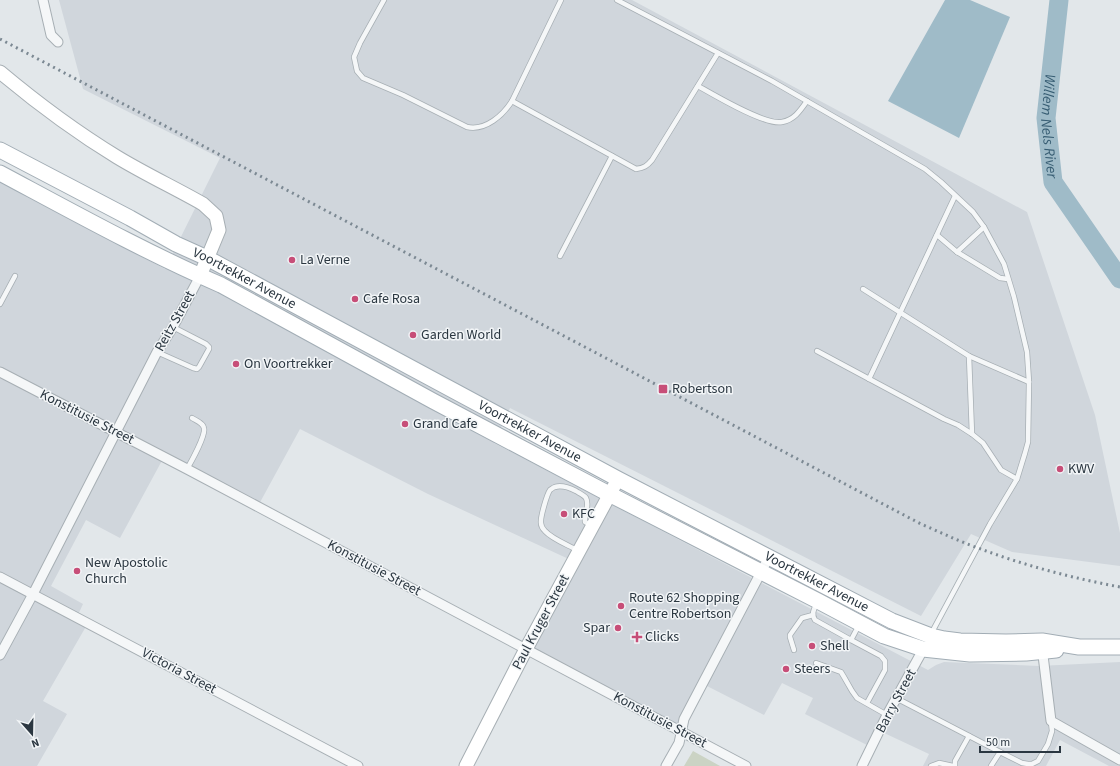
<svg xmlns="http://www.w3.org/2000/svg" width="1120" height="766" viewBox="0 0 1120 766" font-family="'Source Sans 3',sans-serif">
  <style>
    .built { fill: #d0d6dc }
    .green { fill: #cbd3c4 }
    .water { fill: #9fbbc8 }
    .lines { fill: none; stroke-linecap: round; stroke-linejoin: round }
    .river { stroke: #9fbbc8; stroke-width: 19 }
    .lane-casing { stroke: #a7afb4; stroke-width: 6 }
    .street-casing { stroke: #a7afb4; stroke-width: 11 }
    .secondary-casing { stroke: #a7afb4; stroke-width: 15 }
    .primary-casing { stroke: #a2adb5; stroke-width: 17 }
    .lane { stroke: #f5f7f8; stroke-width: 4.5 }
    .street { stroke: #f5f7f8; stroke-width: 9 }
    .secondary { stroke: #fff; stroke-width: 13 }
    .primary { stroke: #fff; stroke-width: 15 }
    .rail { stroke: #7c8993; stroke-width: 3; stroke-dasharray: 2 4; stroke-linecap: butt }
    .poi-dot { fill: #c74e78; stroke: #f2f5f7; stroke-width: 1.5 }
    .labels { text-anchor: middle; dominant-baseline: central; stroke-width: 3; stroke-linejoin: round; paint-order: stroke }
    .poi-label { font-size: 14px; fill: #2b3741; stroke: #f2f5f7; text-anchor: start }
    .street-label { font-size: 14px; fill: #2b3741; stroke: #f2f5f7 }
    .water-label { font-size: 15px; font-style: italic; fill: #375d73; stroke: #f2f5f7 }
  </style>
  <rect width="100%" height="100%" fill="#e2e7ea"/>
  <path class="built" d="M59,0h573l395,212 68,203 25,118v33l-108,-14 -41,-18 -50,82 -411,-208 -16,35 434,227 8,-5 8,-3 95,4 81,-4v104h-11l-49,-26 -14,26h-123l6,-12 -47,-22 -9,16 -68,-34 8,-16 -31,-15 -18,32 -59,-30 -23,42 -154,-80 45,-86 -145,-67 -128,-65 -42,77 -93,-51 -45,83 -34,-18 -35,66 32,18 -6,13 11,6 -45,78 24,13 -30,52h-37v-584l165,87 55,-111 -137,-69z"/>
  <path class="green" d="M693,751l27,15h-36z"/>
  <path class="water" d="M945,0h25l40,17 -51,121 -71,-37z"/>
  <g class="lines">
    <path class="river" id="s1" d="M1059,0l-13,118 7,64 67,97"/>
    <g class="lane-casing">
      <g id="lane">
        <path d="M384,0l-24,43 -6,14 3,14 6,7 40,17 64,32c19,4 36,-12 45,-26l49,-101"/>
        <path d="M617,0l155,81 153,88 16,13 32,30 11,15 20,37 10,33 13,55 2,30 -1,60 -3,11 -8,26 -27,45 -59,110"/>
        <path d="M698,86c16,9 68,40 84,36 12,-2 18,-11 25,-21"/>
        <path d="M512,101l124,68c8,-1 11,-3 16,-9l66,-107"/>
        <path d="M937,235l20,17 43,26 8,1"/>
        <path d="M957,252l27,-25"/>
        <path d="M560,256l52,-100"/>
        <path d="M863,289l106,67 60,26"/>
        <path d="M0,304l15,-28"/>
        <path d="M817,351l127,68 14,6 14,9 11,9 18,27 16,9"/>
        <path d="M157,352l36,16 4,1 2,-2 10,-18v-2l-3,-3 -33,-17"/>
        <path d="M969,356l3,78"/>
        <path d="M869,379l86,-183"/>
        <path d="M187,469c4,-7 19,-34 17,-41 -1,-5 -7,-7 -12,-10"/>
        <path d="M577,550c-9,-5 -25,-11 -32,-19 -2,-2 -4,-5 -4,-8 -1,-5 6,-29 9,-33 0,0 4,-3 5,-3 7,-2 15,1 21,4 3,2 8,4 10,7 4,8 -2,16 -1,24l6,3"/>
        <path d="M817,603c-3,6 -6,11 -2,17l36,20 8,-15"/>
        <path d="M851,640l30,16 4,5v9l-18,33"/>
        <path d="M794,650l-4,-13v-2l12,-17 11,-3"/>
        <path d="M816,663l25,9 3,5 8,14 5,7 30,17"/>
        <path d="M896,698l104,54 22,11 6,1h4l6,-3 10,-17 4,-13 -1,-9"/>
        <path d="M931,766l8,-3 14,3"/>
        <path d="M955,766v-5l14,-25"/>
        <path d="M991,766l9,-14"/>
      </g>
    </g>
    <g class="street-casing">
      <g id="street">
        <path d="M43,0l8,35 7,7"/>
        <path d="M0,372l187,97 559,297"/>
        <path d="M0,577l358,189"/>
        <path d="M1042,647l9,74 69,39"/>
        <path d="M0,655l33,-61 124,-242 16,-25 27,-51"/>
        <path d="M666,766l13,-23 5,-24 85,-162"/>
        <path d="M862,766l25,-51 38,-69"/>
      </g>
    </g>
    <g class="secondary-casing">
      <g id="secondary">
        <path d="M0,72c37,31 76,60 117,85 28,17 58,31 86,47l13,12 3,14 -19,46"/>
        <path d="M466,766l60,-117 92,-170"/>
      </g>
    </g>
    <g class="primary-casing">
      <g id="primary">
        <path id="s2" d="M0,150l130,68 46,26 31,14 411,221 274,142 39,15 13,3 16,2 46,1 36,-1 37,6h41"/>
        <path d="M0,173c73,39 145,79 221,112l212,116 176,93 209,107 66,35 39,13 47,5 56,-1 30,-3"/>
      </g>
    </g>
    <use href="#lane" class="lane"/>
    <use href="#street" class="street"/>
    <use href="#secondary" class="secondary"/>
    <use href="#primary" class="primary"/>
    <path class="rail" d="M0,39l921,485c19,8 37,17 57,24 45,17 94,30 142,39"/>
  </g>
  <g class="poi-dot">
    <circle cx="292" cy="260" r="4"/>
    <circle cx="355" cy="299" r="4"/>
    <circle cx="413" cy="335" r="4"/>
    <circle cx="236" cy="364" r="4"/>
    <rect x="658" y="384" width="10" height="10" rx="2"/>
    <circle cx="405" cy="424" r="4"/>
    <circle cx="1060" cy="469" r="4"/>
    <circle cx="564" cy="514" r="4"/>
    <circle cx="77" cy="571" r="4"/>
    <circle cx="621" cy="606" r="4"/>
    <circle cx="618" cy="628" r="4"/>
    <path d="M635 631h4v4h4v4h-4v4h-4v-4h-4v-4h4z"/>
    <circle cx="812" cy="646" r="4"/>
    <circle cx="786" cy="669" r="4"/>
  </g>
  <g class="labels">
    <g class="poi-label">
      <text x="300" y="260">La Verne</text>
      <text x="363" y="299">Cafe Rosa</text>
      <text x="421" y="335">Garden World</text>
      <text x="244" y="364">On Voortrekker</text>
      <text x="672" y="389">Robertson</text>
      <text x="413" y="424">Grand Cafe</text>
      <text x="1068" y="469">KWV</text>
      <text x="572" y="514">KFC</text>
      <text x="85" y="563">New Apostolic<tspan x="85" dy="16">Church</tspan></text>
      <text x="629" y="598">Route 62 Shopping<tspan x="629" dy="16">Centre Robertson</tspan></text>
      <text x="610" y="628" text-anchor="end">Spar</text>
      <text x="645" y="637">Clicks</text>
      <text x="820" y="646">Shell</text>
      <text x="794" y="669">Steers</text>
    </g>
    <g class="street-label">
      <text stroke="none"><textPath href="#s2" startOffset="276">Voortrekker Avenue</textPath></text>
      <text transform="translate(175 321) rotate(-61)">Reitz Street</text>
      <text transform="translate(87 417) rotate(27)">Konstitusie Street</text>
      <text stroke="none"><textPath href="#s2" startOffset="600">Voortrekker Avenue</textPath></text>
      <text transform="translate(374 568) rotate(28)">Konstitusie Street</text>
      <text stroke="none"><textPath href="#s2" startOffset="924">Voortrekker Avenue</textPath></text>
      <text transform="translate(541 622) rotate(-62)">Paul Kruger Street</text>
      <text transform="translate(179 671) rotate(28)">Victoria Street</text>
      <text transform="translate(896 701) rotate(-62)">Barry Street</text>
      <text transform="translate(660 720) rotate(28)">Konstitusie Street</text>
    </g>
    <g class="water-label">
      <text stroke="none"><textPath href="#s1" startOffset="127">Willem Nels River</textPath></text>
    </g>
  </g>
  <g transform="translate(32 734) rotate(160)" stroke="#f2f5f7" stroke-width="3" paint-order="stroke">
  <path d="M0-3L7 15L0 10L-7 15Z" fill="#2b3741"/>
  <text y="-6" font-size="11" font-weight="bold" text-anchor="middle" fill="#2b3741">N</text>
  </g>
  <path d="M980 746v6h80v-6" fill="none" stroke="#2b3741" stroke-width="2"/>
  <text x="986" y="746" font-size="12" fill="#2b3741" stroke="#f2f5f7" stroke-width="3" paint-order="stroke">50 m</text>
</svg>
